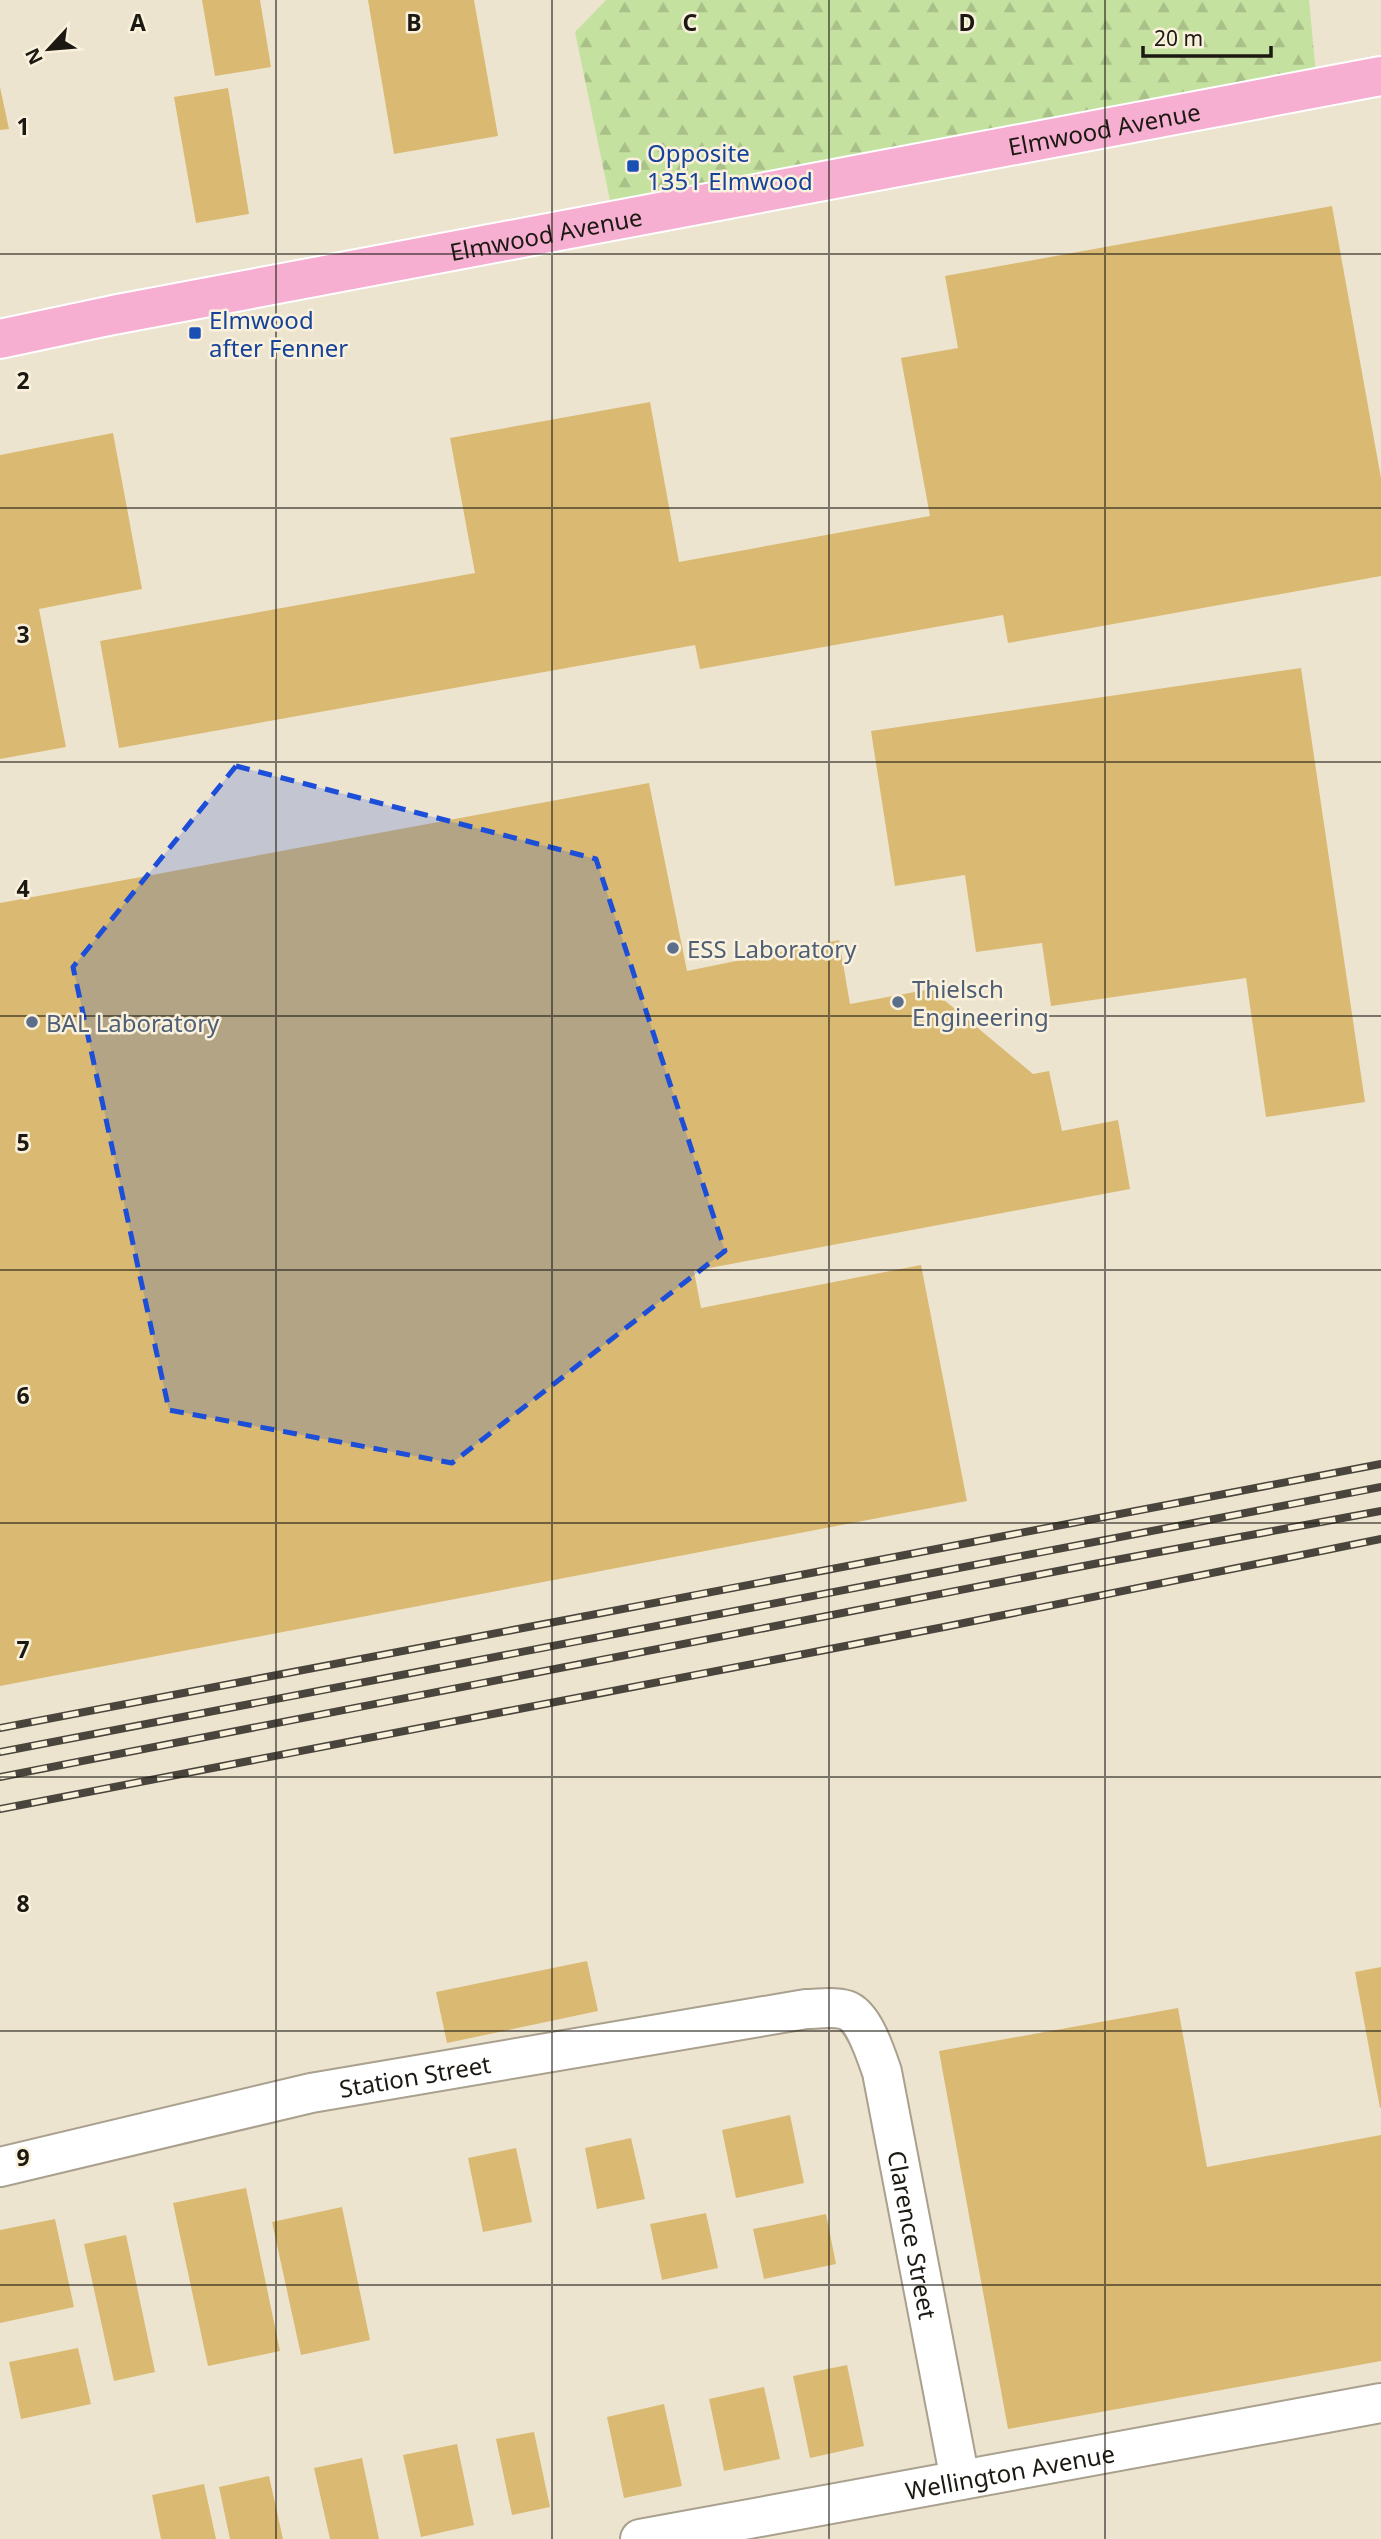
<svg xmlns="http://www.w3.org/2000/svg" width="1381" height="2539" viewBox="0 0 1381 2539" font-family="'Noto Sans',sans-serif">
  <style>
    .forest { fill: url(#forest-firs) }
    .building { fill: #daba72 }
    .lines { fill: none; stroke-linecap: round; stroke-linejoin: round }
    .minor-casing { stroke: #a9a08e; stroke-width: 42 }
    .major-casing { stroke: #fff; stroke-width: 42 }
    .minor { stroke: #fff; stroke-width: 38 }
    .major { stroke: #f7afd1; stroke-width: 38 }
    .rail-casing { stroke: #4a453c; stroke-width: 8 }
    .rail { stroke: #faf1dd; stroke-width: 5; stroke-dasharray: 16; stroke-linecap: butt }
    .marked { fill: #1d4ed8; fill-opacity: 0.2; stroke: #1d4ed8; stroke-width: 5; stroke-dasharray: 14 9; stroke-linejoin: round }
    .grid { fill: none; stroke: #1c1912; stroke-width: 2; stroke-opacity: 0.55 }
    .transit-dot { fill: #1a4fb4; stroke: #faf1dd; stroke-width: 2.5 }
    .service-dot { fill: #5c6f8a; stroke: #faf1dd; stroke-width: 2.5 }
    .labels { text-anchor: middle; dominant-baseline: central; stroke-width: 5; stroke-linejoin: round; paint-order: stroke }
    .street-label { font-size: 24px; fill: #1c1912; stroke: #faf1dd }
    .transit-label { font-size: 24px; fill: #164399; stroke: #faf1dd; text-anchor: start }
    .service-label { font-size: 24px; fill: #4e5e75; stroke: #faf1dd; text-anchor: start }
    .grid-label { font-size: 23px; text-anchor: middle; font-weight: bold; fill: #1c1912; stroke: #faf1dd; stroke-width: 5; stroke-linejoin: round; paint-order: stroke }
  </style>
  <defs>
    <pattern id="forest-firs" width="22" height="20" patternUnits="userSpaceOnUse" patternTransform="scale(1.75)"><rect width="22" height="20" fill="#c5e1a0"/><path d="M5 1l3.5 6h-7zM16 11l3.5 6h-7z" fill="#a9c089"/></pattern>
  </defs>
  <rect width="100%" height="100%" fill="#ede4d0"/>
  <path class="forest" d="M606,0h703l8,85 -704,130 -38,-183z"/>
  <g class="building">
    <path d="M202,0h58l11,67 -56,9z"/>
    <path d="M368,0h106l24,136 -104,18z"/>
    <path d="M0,87l9,42 -9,1z"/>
    <path d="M228,88l21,126 -53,9 -22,-126z"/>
    <path d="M1332,206l49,272v98l-373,67 -5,-28 -303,54 -5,-24 -576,103 -19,-107 375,-68 -25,-135 200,-36 29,160 251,-46 -29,-158 57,-10 -13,-72z"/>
    <path d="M113,433l29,156 -103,20 27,138 -66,12v-304z"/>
    <path d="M1301,668l64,434 -99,15 -20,-139 -195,28 -9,-63 -66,9 -11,-77 -70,11 -24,-155z"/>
    <path d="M649,783l38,188 152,-31 11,64 81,-15 102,85 16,-3 13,60 56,-11 12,69 -436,82 7,37 220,-43 46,236 -967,185v-783z"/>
    <path d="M587,1961l11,50 -151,32 -11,-51z"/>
    <path d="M1381,1967v141h-1l-25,-136z"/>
    <path d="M1178,2008l29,159 174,-32v226l-373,68 -69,-378z"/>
    <path d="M790,2115l14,68 -68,15 -14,-68z"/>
    <path d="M631,2138l14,61 -48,10 -12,-61z"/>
    <path d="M516,2148l16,74 -49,10 -15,-74z"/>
    <path d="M246,2188l34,163 -72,15 -35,-163z"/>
    <path d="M342,2207l28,133 -69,15 -29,-133z"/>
    <path d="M706,2213l12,55 -56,12 -12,-56z"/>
    <path d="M826,2214l10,50 -72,15 -11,-50z"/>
    <path d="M55,2219l19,88 -74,16v-93z"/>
    <path d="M126,2235l29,137 -41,9 -30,-137z"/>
    <path d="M78,2348l13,56 -70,15 -12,-57z"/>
    <path d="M847,2365l17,81 -54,12 -17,-82z"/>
    <path d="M764,2387l16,72 -56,12 -15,-72z"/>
    <path d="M664,2404l18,82 -58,12 -17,-81z"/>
    <path d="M534,2432l16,75 -38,8 -16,-76z"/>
    <path d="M457,2444l17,81 -53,12 -18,-82z"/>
    <path d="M362,2458l17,81h-49l-16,-71z"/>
    <path d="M269,2476l14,63h-53l-11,-52z"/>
    <path d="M204,2484l12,55h-55l-9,-44z"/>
  </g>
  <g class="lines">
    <g class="minor-casing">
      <g id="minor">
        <path id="s1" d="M0,2167l311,-74 495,-84c13,0 27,-3 40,1 18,6 30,45 36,62l78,408"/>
        <path id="s2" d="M640,2539l741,-136"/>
      </g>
    </g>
    <g class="major-casing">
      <g id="major">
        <path id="s3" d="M0,339l113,-24 1268,-239"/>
      </g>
    </g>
    <use href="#minor" class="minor"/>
    <use href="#major" class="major"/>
    <g class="rail-casing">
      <g id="rail">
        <path d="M0,1728l1381,-264"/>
        <path d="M0,1752l1381,-265"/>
        <path d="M0,1777l1094,-213 287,-53"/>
        <path d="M0,1809l944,-182 437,-88"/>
      </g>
    </g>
    <use href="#rail" class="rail"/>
  </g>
  <path class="marked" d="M236,766l360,93 129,392 -273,212 -283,-53 -96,-443z"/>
  <path class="grid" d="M276,0v2539M552,0v2539M829,0v2539M1105,0v2539M0,254h1381M0,508h1381M0,762h1381M0,1016h1381M0,1270h1381M0,1523h1381M0,1777h1381M0,2031h1381M0,2285h1381"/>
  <g class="transit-dot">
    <rect x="626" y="159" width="14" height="14" rx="3.5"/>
    <rect x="188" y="326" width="14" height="14" rx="3.5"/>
  </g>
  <g class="service-dot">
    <circle cx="673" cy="948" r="7"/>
    <circle cx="898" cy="1002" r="7"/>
    <circle cx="32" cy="1022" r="7"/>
  </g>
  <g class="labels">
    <g class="street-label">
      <text stroke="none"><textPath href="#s3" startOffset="1124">Elmwood Avenue</textPath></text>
      <text stroke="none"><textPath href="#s3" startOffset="556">Elmwood Avenue</textPath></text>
      <text stroke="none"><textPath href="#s1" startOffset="425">Station Street</textPath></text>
      <text stroke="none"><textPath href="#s1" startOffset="1101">Clarence Street</textPath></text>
      <text stroke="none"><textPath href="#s2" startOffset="376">Wellington Avenue</textPath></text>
    </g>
    <g class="transit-label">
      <text x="647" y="152">Opposite<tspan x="647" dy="28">1351 Elmwood</tspan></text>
      <text x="209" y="319">Elmwood<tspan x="209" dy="28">after Fenner</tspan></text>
    </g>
    <g class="service-label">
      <text x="687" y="948">ESS Laboratory</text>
      <text x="912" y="988">Thielsch<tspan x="912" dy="28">Engineering</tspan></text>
      <text x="46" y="1022">BAL Laboratory</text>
    </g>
  </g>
  <g class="grid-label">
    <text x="138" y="31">A</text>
    <text x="414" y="31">B</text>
    <text x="690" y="31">C</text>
    <text x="967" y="31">D</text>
    <text x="23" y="135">1</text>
    <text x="23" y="389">2</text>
    <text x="23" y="643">3</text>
    <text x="23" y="897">4</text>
    <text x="23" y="1151">5</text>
    <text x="23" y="1404">6</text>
    <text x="23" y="1658">7</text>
    <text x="23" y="1912">8</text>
    <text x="23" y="2166">9</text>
  </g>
  <g transform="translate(49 49) rotate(244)" stroke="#faf1dd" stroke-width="5" paint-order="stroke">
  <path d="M0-5L12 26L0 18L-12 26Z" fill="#1c1912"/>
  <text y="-10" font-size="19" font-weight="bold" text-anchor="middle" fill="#1c1912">N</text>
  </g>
  <path d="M1143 46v10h128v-10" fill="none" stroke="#1c1912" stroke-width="3.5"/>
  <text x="1154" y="46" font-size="21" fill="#1c1912" stroke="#faf1dd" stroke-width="5" paint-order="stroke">20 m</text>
</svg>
